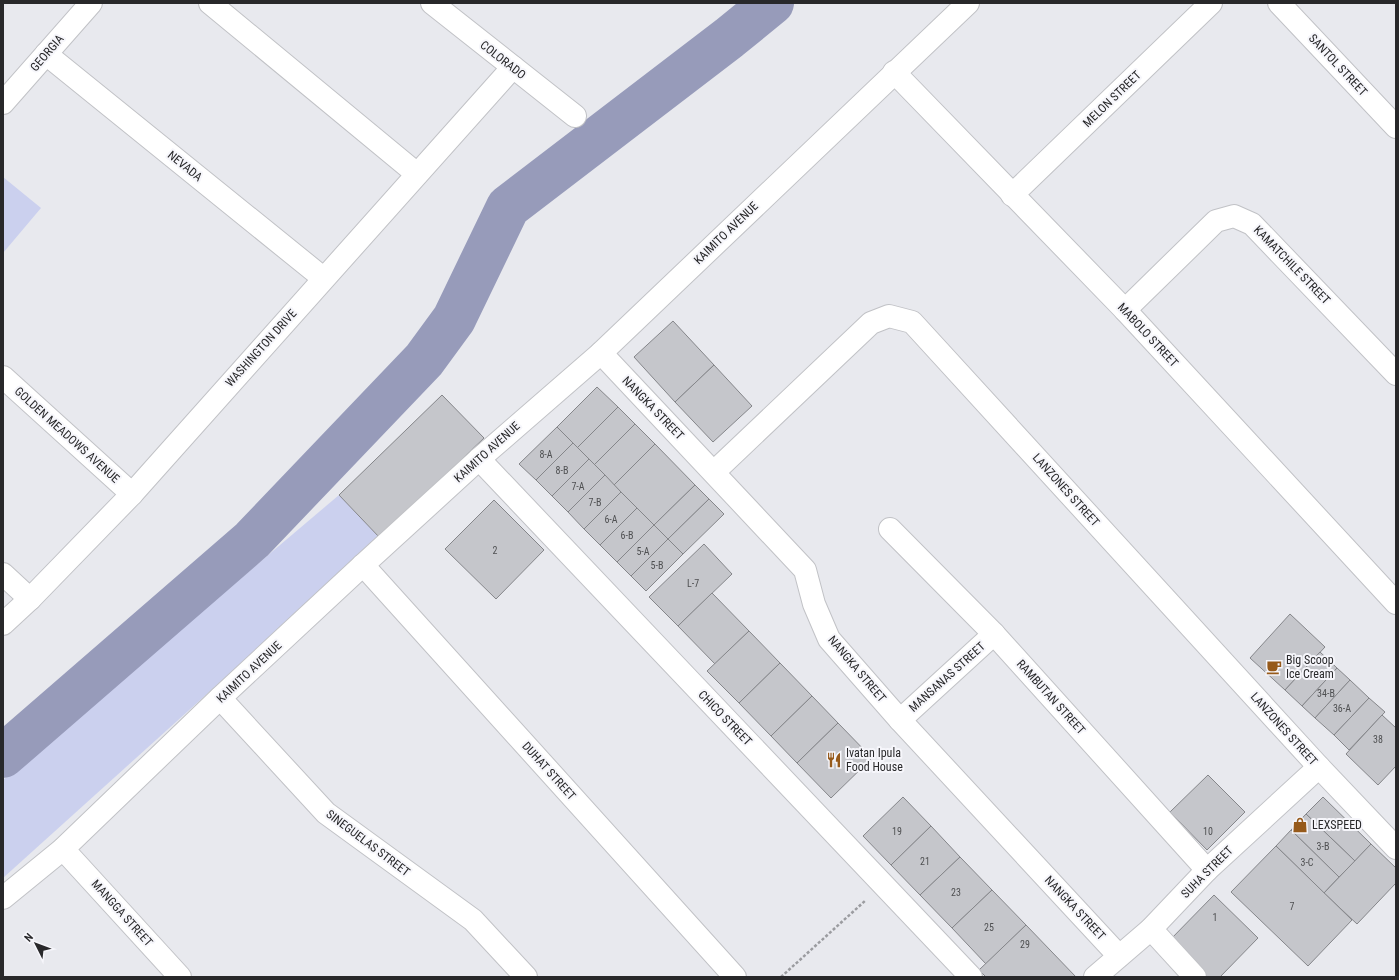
<svg xmlns="http://www.w3.org/2000/svg" width="1399" height="980" viewBox="0 0 1399 980" font-family="'Roboto Condensed',sans-serif">
  <style>
    .green { fill: #cbd0ee }
    .lines { fill: none; stroke-linecap: round; stroke-linejoin: round }
    .river { stroke: #979bba; stroke-width: 44 }
    .building { fill: #c5c6cb; stroke: #85868a }
    .minor-casing { stroke: #c1c2c6; stroke-width: 24 }
    .path { stroke: #9b9ca0; stroke-width: 2.5; stroke-dasharray: 3 2; stroke-linecap: butt }
    .minor { stroke: #fff; stroke-width: 22 }
    .labels { text-anchor: middle; dominant-baseline: central; stroke-width: 4; stroke-linejoin: round; paint-order: stroke }
    .number-label { font-size: 10px; fill: #4f5052 }
    .street-label { font-size: 12px; fill: #28282a; stroke: #f6f6fb }
    .poi-label { font-size: 12px; fill: #28282a; stroke: #f6f6fb; text-anchor: start }
  </style>
  <rect width="100%" height="100%" fill="#e8e9ee"/>
  <g class="green">
    <path d="M3,177l38,31 -38,45z"/>
    <path d="M339,495l41,43 -377,340v-98z"/>
  </g>
  <g class="lines">
    <path class="river" d="M3,756l249,-216 172,-180 30,-41 54,-112 221,-169 43,-35"/>
  </g>
  <g class="building">
    <path d="M673,321l41,44 -39,37 -41,-45z"/>
    <path d="M714,365l38,41 -39,36 -38,-40z"/>
    <path d="M597,387l21,20 -41,41 -20,-21z"/>
    <path d="M442,395l42,43 -104,100 -41,-43z"/>
    <path d="M618,407l17,17 -41,41 -17,-17z"/>
    <path d="M635,424l20,20 -41,41 -20,-20z"/>
    <path d="M557,427l16,16 -37,37 -17,-16z"/>
    <path d="M573,443l16,16 -37,37 -16,-16z"/>
    <path d="M655,444l40,41 -41,40 -40,-40z"/>
    <path d="M589,459l16,16 -37,37 -16,-16z"/>
    <path d="M605,475l16,17 -37,37 -16,-17z"/>
    <path d="M695,485l14,14 -41,40 -14,-14z"/>
    <path d="M621,492l16,16 -37,37 -16,-16z"/>
    <path d="M709,499l15,15 -41,40 -15,-15z"/>
    <path d="M494,500l50,50 -48,49 -51,-50z"/>
    <path d="M637,508l17,17 -37,37 -17,-17z"/>
    <path d="M654,525l14,14 -37,37 -14,-14z"/>
    <path d="M668,539l15,15 -37,37 -15,-15z"/>
    <path d="M704,544l28,30 -54,52 -29,-29z"/>
    <path d="M712,593l37,38 -34,33 -37,-38z"/>
    <path d="M1290,614l35,33 -40,43 -35,-32z"/>
    <path d="M749,631l31,32 -41,40 -32,-32z"/>
    <path d="M1320,652l17,16 -35,38 -17,-16z"/>
    <path d="M780,663l32,33 -41,40 -32,-33z"/>
    <path d="M1337,668l13,12 -35,38 -13,-12z"/>
    <path d="M1350,680l19,18 -35,37 -19,-17z"/>
    <path d="M812,696l26,27 -41,40 -26,-27z"/>
    <path d="M1369,698l16,14 -36,38 -15,-15z"/>
    <path d="M1382,715l14,13v38l-18,19 -32,-31z"/>
    <path d="M838,723l34,35 -41,40 -34,-35z"/>
    <path d="M1208,775l37,37 -38,38 -37,-38z"/>
    <path d="M903,797l28,29 -40,39 -28,-29z"/>
    <path d="M1323,797l48,47 -16,17 -49,-47z"/>
    <path d="M1306,814l49,47 -16,16 -48,-47z"/>
    <path d="M931,826l29,31 -40,38 -29,-30z"/>
    <path d="M1291,830l48,47 -15,16 -48,-47z"/>
    <path d="M1371,844l25,24v15l-39,41 -33,-31z"/>
    <path d="M1276,846l76,74 -44,46 -77,-74z"/>
    <path d="M960,857l32,33 -40,38 -32,-33z"/>
    <path d="M992,890l34,35 -40,39 -34,-36z"/>
    <path d="M1214,895l44,43 -38,39h-15l-36,-36z"/>
    <path d="M1026,925l50,52h-90l-7,-7z"/>
  </g>
  <g class="lines">
    <g class="minor-casing">
      <g id="minor">
        <path d="M210,3l207,171"/>
        <path d="M432,3l143,113"/>
        <path d="M1279,3l117,124"/>
        <path d="M46,54l277,224"/>
        <path d="M894,72l231,238 271,293"/>
        <path d="M3,103l88,-100"/>
        <path d="M1012,195l199,-192"/>
        <path d="M1125,310l91,-89 18,-5 18,8 144,150"/>
        <path d="M601,353l204,217 9,34 15,35 71,81 219,236"/>
        <path d="M3,377l129,117"/>
        <path d="M479,459l492,518"/>
        <path d="M714,472l157,-149 18,-7 23,6 407,445 77,81"/>
        <path d="M890,529l104,105 213,236"/>
        <path d="M363,565l372,412"/>
        <path d="M3,574l27,25"/>
        <path d="M3,624l27,-25 102,-105 381,-427"/>
        <path d="M220,698l106,115 147,107 53,57"/>
        <path d="M900,720l94,-86"/>
        <path d="M63,849l117,128"/>
        <path d="M3,898l60,-49 157,-151 143,-133 116,-106 122,-106 367,-350"/>
        <path d="M1151,929l44,48"/>
        <path d="M1095,977l56,-48 56,-59 112,-103"/>
      </g>
    </g>
    <path class="path" d="M781,977l85,-77"/>
    <use href="#minor" class="minor"/>
  </g>
  <defs>
    <g id="cafe-bare" transform="scale(1.2)"><path d="M-5.5-4.5H6V0H3Q3 3.5 0 3.5H-2.5Q-5.5 3.5-5.5 0ZM3-3.2v2h1.7v-2ZM-6 4.5H4V6H-6Z" fill="#965a1b" stroke="#f6f6fb" stroke-width="2.5" paint-order="stroke"/></g>
    <g id="restaurant-bare" transform="scale(1.2)"><path d="M-5-6h1v4h1v-4h1v4h1v-4h1v5L-1.5 .5V6h-2V.5L-5-1ZM5-6V6H3V1.5H1.5Q1.5-4 5-6Z" fill="#965a1b" stroke="#f6f6fb" stroke-width="2.5" paint-order="stroke"/></g>
    <g id="shop-bare" transform="scale(1.2)"><path d="M-5-2.5h2.3a2.7 3.5 0 0 1 5.4 0H5L5.5 6h-11ZM-1.5-2.5h3a1.5 2.3 0 0 0-3 0Z" fill="#965a1b" stroke="#f6f6fb" stroke-width="2.5" paint-order="stroke"/></g>
  </defs>
  <g fill-rule="evenodd">
    <use href="#cafe-bare" x="1274" y="667"/>
    <use href="#restaurant-bare" x="834" y="760"/>
    <use href="#shop-bare" x="1300" y="825"/>
  </g>
  <g class="labels">
    <g class="number-label">
      <text x="546" y="454">8-A</text>
      <text x="562" y="470">8-B</text>
      <text x="578" y="486">7-A</text>
      <text x="595" y="502">7-B</text>
      <text x="611" y="519">6-A</text>
      <text x="627" y="535">6-B</text>
      <text x="495" y="550">2</text>
      <text x="643" y="551">5-A</text>
      <text x="657" y="565">5-B</text>
      <text x="693" y="583">L-7</text>
      <text x="1326" y="693">34-B</text>
      <text x="1342" y="708">36-A</text>
      <text x="1378" y="739">38</text>
      <text x="897" y="831">19</text>
      <text x="1208" y="831">10</text>
      <text x="1323" y="846">3-B</text>
      <text x="925" y="861">21</text>
      <text x="1307" y="862">3-C</text>
      <text x="956" y="892">23</text>
      <text x="1292" y="906">7</text>
      <text x="1215" y="917">1</text>
      <text x="989" y="927">25</text>
      <text x="1025" y="944">29</text>
    </g>
    <g class="street-label">
      <text transform="translate(47 53) rotate(-49)">GEORGIA</text>
      <text transform="translate(503 60) rotate(38)">COLORADO</text>
      <text transform="translate(1338 65) rotate(47)">SANTOL STREET</text>
      <text transform="translate(1112 99) rotate(-44)">MELON STREET</text>
      <text transform="translate(185 166) rotate(39)">NEVADA</text>
      <text transform="translate(726 233) rotate(-44)">KAIMITO AVENUE</text>
      <text transform="translate(1292 265) rotate(46)">KAMATCHILE STREET</text>
      <text transform="translate(1148 335) rotate(47)">MABOLO STREET</text>
      <text transform="translate(261 348) rotate(-48)">WASHINGTON DRIVE</text>
      <text transform="translate(653 408) rotate(46)">NANGKA STREET</text>
      <text transform="translate(67 435) rotate(42)">GOLDEN MEADOWS AVENUE</text>
      <text transform="translate(487 452) rotate(-42)">KAIMITO AVENUE</text>
      <text transform="translate(1066 490) rotate(48)">LANZONES STREET</text>
      <text transform="translate(857 669) rotate(50)">NANGKA STREET</text>
      <text transform="translate(249 672) rotate(-43)">KAIMITO AVENUE</text>
      <text transform="translate(947 677) rotate(-42)">MANSANAS STREET</text>
      <text transform="translate(1051 697) rotate(48)">RAMBUTAN STREET</text>
      <text transform="translate(725 718) rotate(46)">CHICO STREET</text>
      <text transform="translate(1284 729) rotate(48)">LANZONES STREET</text>
      <text transform="translate(549 771) rotate(48)">DUHAT STREET</text>
      <text transform="translate(368 843) rotate(37)">SINEGUELAS STREET</text>
      <text transform="translate(1207 872) rotate(-45)">SUHA STREET</text>
      <text transform="translate(1075 908) rotate(47)">NANGKA STREET</text>
      <text transform="translate(122 913) rotate(48)">MANGGA STREET</text>
    </g>
    <g class="poi-label">
      <text x="1286" y="660">Big Scoop<tspan x="1286" dy="14">Ice Cream</tspan></text>
      <text x="846" y="753">Ivatan Ipula<tspan x="846" dy="14">Food House</tspan></text>
      <text x="1312" y="825">LEXSPEED</text>
    </g>
  </g>
  <rect width="1399" height="980" fill="none" stroke="#28282a" stroke-width="8"/>
  <g transform="translate(36 944) rotate(312)" stroke="#f6f6fb" stroke-width="3" paint-order="stroke">
  <path d="M0-3L7 15L0 10L-7 15Z" fill="#28282a"/>
  <text y="-6" font-size="11" font-weight="bold" text-anchor="middle" fill="#28282a">N</text>
  </g>
</svg>
